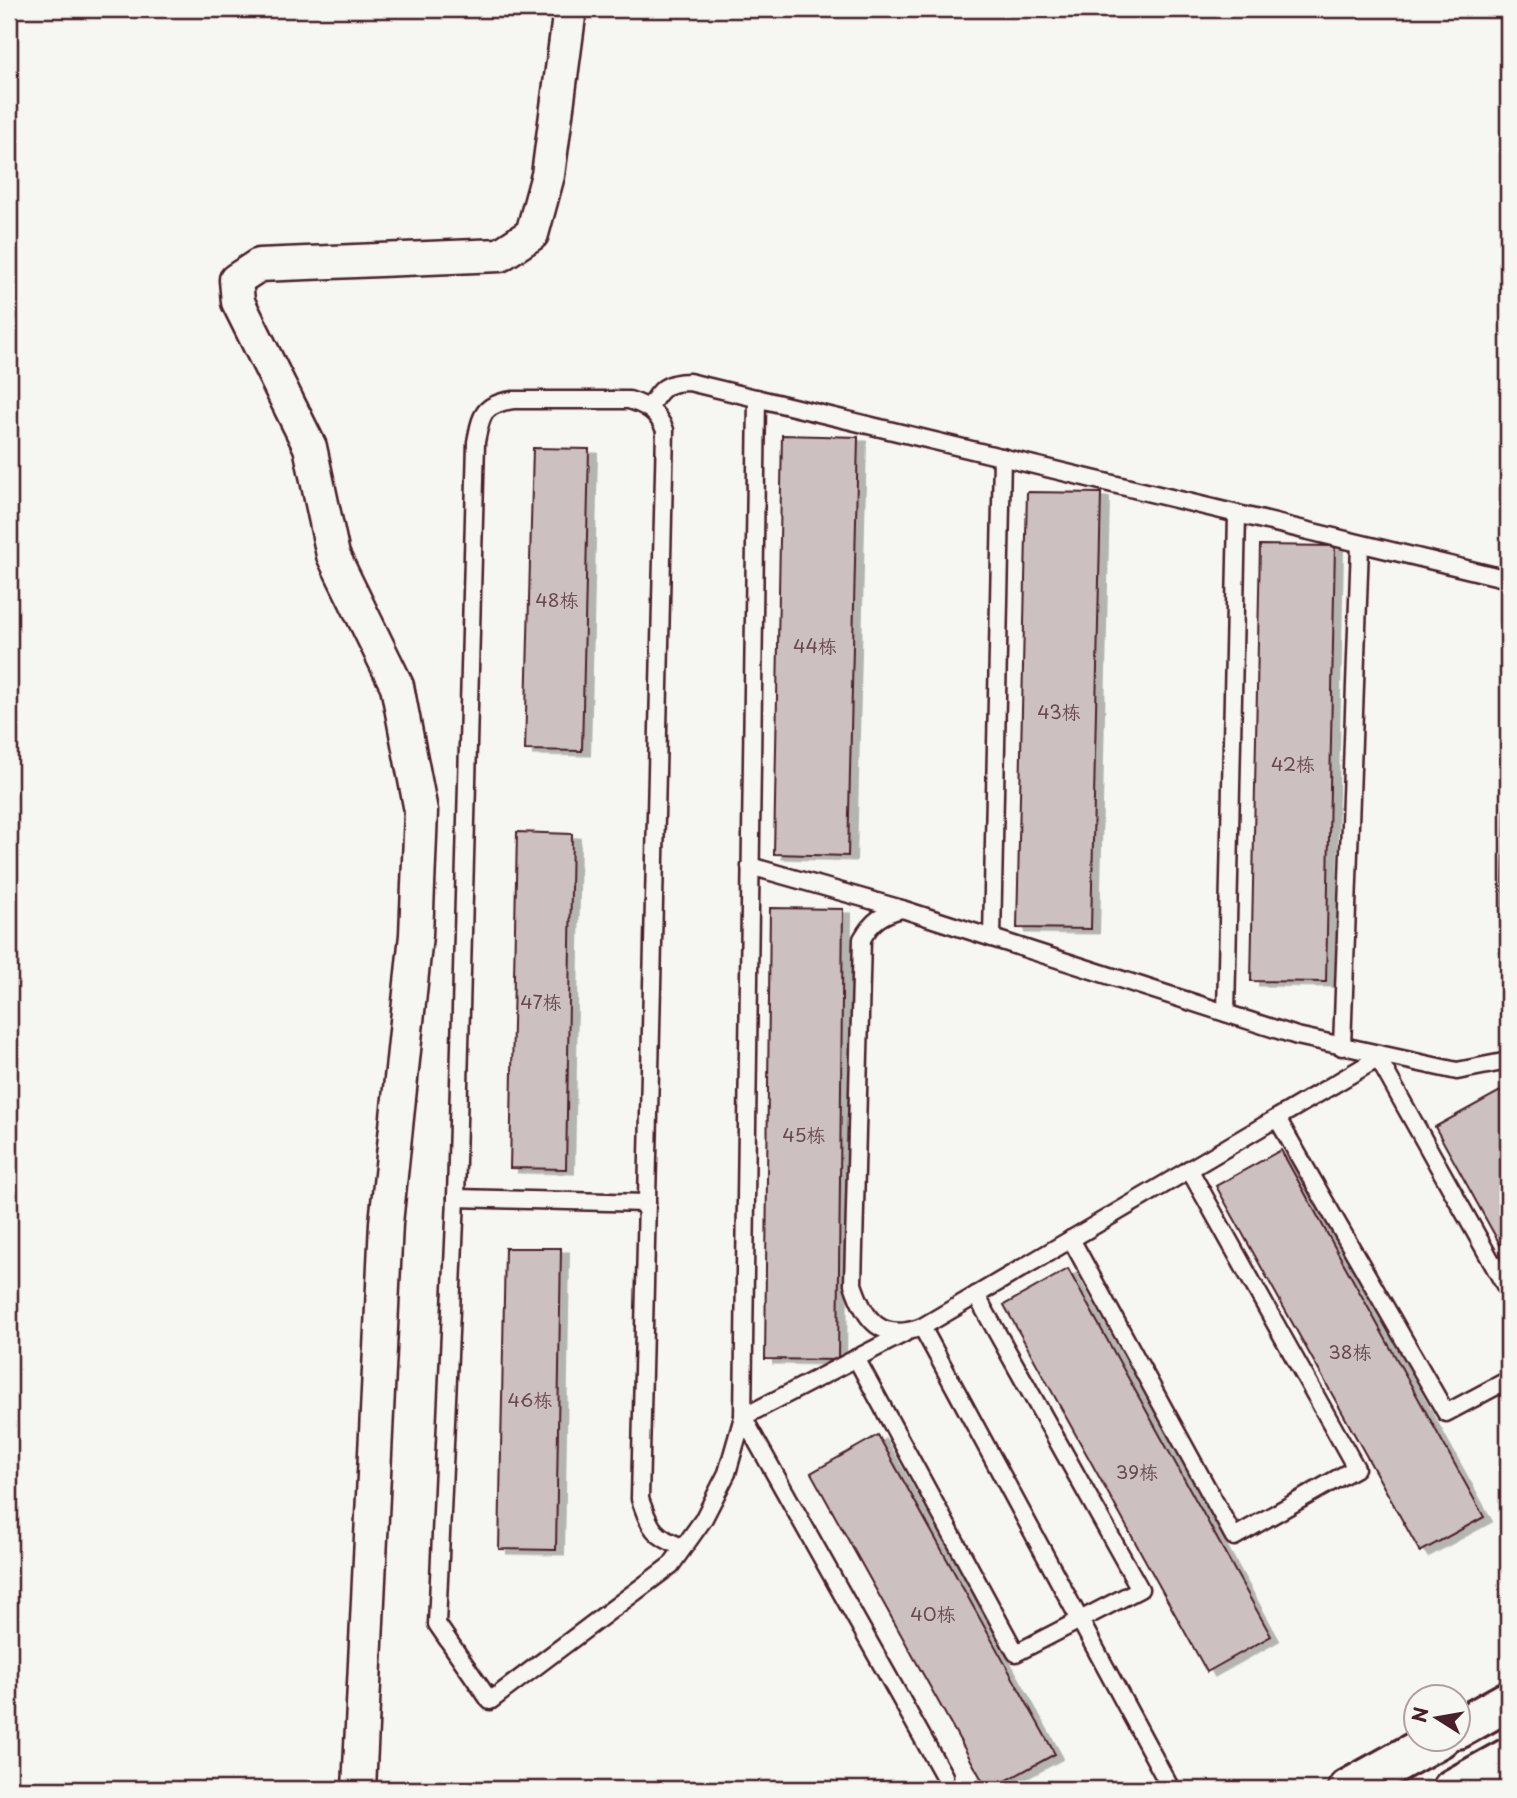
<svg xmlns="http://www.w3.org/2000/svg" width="1517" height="1798" viewBox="0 0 1517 1798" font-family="'Playpen Sans','LXGW WenKai TC',sans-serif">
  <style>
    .building { fill: #ccc1c0; stroke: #4a1f2b; stroke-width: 2; filter: url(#shadow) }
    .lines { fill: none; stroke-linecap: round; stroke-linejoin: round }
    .service-casing { stroke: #4a1f2b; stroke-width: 21 }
    .minor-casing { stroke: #4a1f2b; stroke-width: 37 }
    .primary-casing { stroke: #4a1f2b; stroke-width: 44 }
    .service { stroke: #f6f6f2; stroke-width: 16 }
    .minor { stroke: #f6f6f2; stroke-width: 32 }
    .primary { stroke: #f6f6f2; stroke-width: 38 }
    .labels { text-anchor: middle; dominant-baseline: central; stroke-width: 5; stroke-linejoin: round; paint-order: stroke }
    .number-label { font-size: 19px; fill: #6a4850 }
  </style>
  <defs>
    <filter id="shadow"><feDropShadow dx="8" dy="4.5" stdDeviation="0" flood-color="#0004"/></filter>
  </defs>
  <rect width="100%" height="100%" fill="#f6f6f2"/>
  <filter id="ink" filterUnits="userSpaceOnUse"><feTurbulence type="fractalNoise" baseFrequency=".0143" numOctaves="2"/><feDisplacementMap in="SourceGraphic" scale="14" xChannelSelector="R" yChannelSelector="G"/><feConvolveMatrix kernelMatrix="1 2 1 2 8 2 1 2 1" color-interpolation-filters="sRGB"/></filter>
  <g filter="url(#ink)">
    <g class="building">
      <path d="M782,435l76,2 -10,419 -74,-2z"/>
      <path d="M533,448l56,1 -7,302 -57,-1z"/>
      <path d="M1027,492l74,1 -10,436 -74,-1z"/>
      <path d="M1260,545l75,1 -9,436 -75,-1z"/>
      <path d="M1508,609v393h-7z"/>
      <path d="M517,832l55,2 -6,335 -56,-1z"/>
      <path d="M770,908l73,1 -5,451 -73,-1z"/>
      <path d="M1502,1090l6,10v159l-73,-132z"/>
      <path d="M1281,1150l203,367 -64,35 -204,-366z"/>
      <path d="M505,1248h56l-5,302 -57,-1z"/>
      <path d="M1068,1269l203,367 -64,36 -203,-367z"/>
      <path d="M878,1435l177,319 -64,35h-4l-176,-316z"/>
    </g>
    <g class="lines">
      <g class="service-casing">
        <g id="service">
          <path d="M649,408c11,-19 17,-26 40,-26l819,197"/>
          <path d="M750,866l152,43 395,127 160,35 51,-10"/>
          <path d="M902,909c-20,5 -30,12 -40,30l-9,345c12,37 28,58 69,43l460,-271"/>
          <path d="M992,938l10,-481"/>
          <path d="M1226,1013l11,-498"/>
          <path d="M1342,1047l18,-502"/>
          <path d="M1378,1058l130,233"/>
          <path d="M1277,1118l169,295 62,-33"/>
          <path d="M456,1198l191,5"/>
          <path d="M1071,1239l163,298 122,-69 -167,-299"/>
          <path d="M922,1327l249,462"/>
          <path d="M856,1358l160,295 124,-64 -164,-294"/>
          <path d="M743,1417l201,359"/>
          <path d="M743,1417l162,-84"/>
          <path d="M683,1547c-30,-10 -33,-20 -43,-48l25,-1069c-8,-18 -17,-24 -36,-30h-116c-30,4 -32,15 -37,42l-20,756 -19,426 53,77 181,-136 32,-45 24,-47 16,-56 14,-1019"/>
        </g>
      </g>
      <g class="minor-casing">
        <path id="minor" d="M359,1789l27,-566 30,-288 5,-124 -24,-125 -64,-131 -23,-108 -72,-145 -2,-22 23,-15 241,-10 32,-21 16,-59 22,-166"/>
      </g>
      <g class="primary-casing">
        <g id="primary">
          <path d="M1458,1729l50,-28"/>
          <path d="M1348,1789l92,-51"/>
          <path d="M1452,1789l56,-31"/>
        </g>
      </g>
      <use href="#service" class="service"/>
      <use href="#minor" class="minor"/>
      <use href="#primary" class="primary"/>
    </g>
  </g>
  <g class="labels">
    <g class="number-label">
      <text x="557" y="599">48栋</text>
      <text x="815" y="645">44栋</text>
      <text x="1059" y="711">43栋</text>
      <text x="1293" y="763">42栋</text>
      <text x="541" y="1001">47栋</text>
      <text x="804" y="1134">45栋</text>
      <text x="1350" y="1351">38栋</text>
      <text x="530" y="1399">46栋</text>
      <text x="1137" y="1471">39栋</text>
      <text x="933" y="1613">40栋</text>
    </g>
  </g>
  <rect width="1517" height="1798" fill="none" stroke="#f6f6f2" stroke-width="35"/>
  <rect x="18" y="18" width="1482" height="1763" fill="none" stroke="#4a1f2b" stroke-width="2.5" filter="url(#ink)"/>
  <g transform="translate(1437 1718) rotate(281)"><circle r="33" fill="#f6f6f2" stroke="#b1a0a2" stroke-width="2"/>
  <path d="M0-5L12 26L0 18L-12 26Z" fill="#4a1f2b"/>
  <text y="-10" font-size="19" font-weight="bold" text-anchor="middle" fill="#4a1f2b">N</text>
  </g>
</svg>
